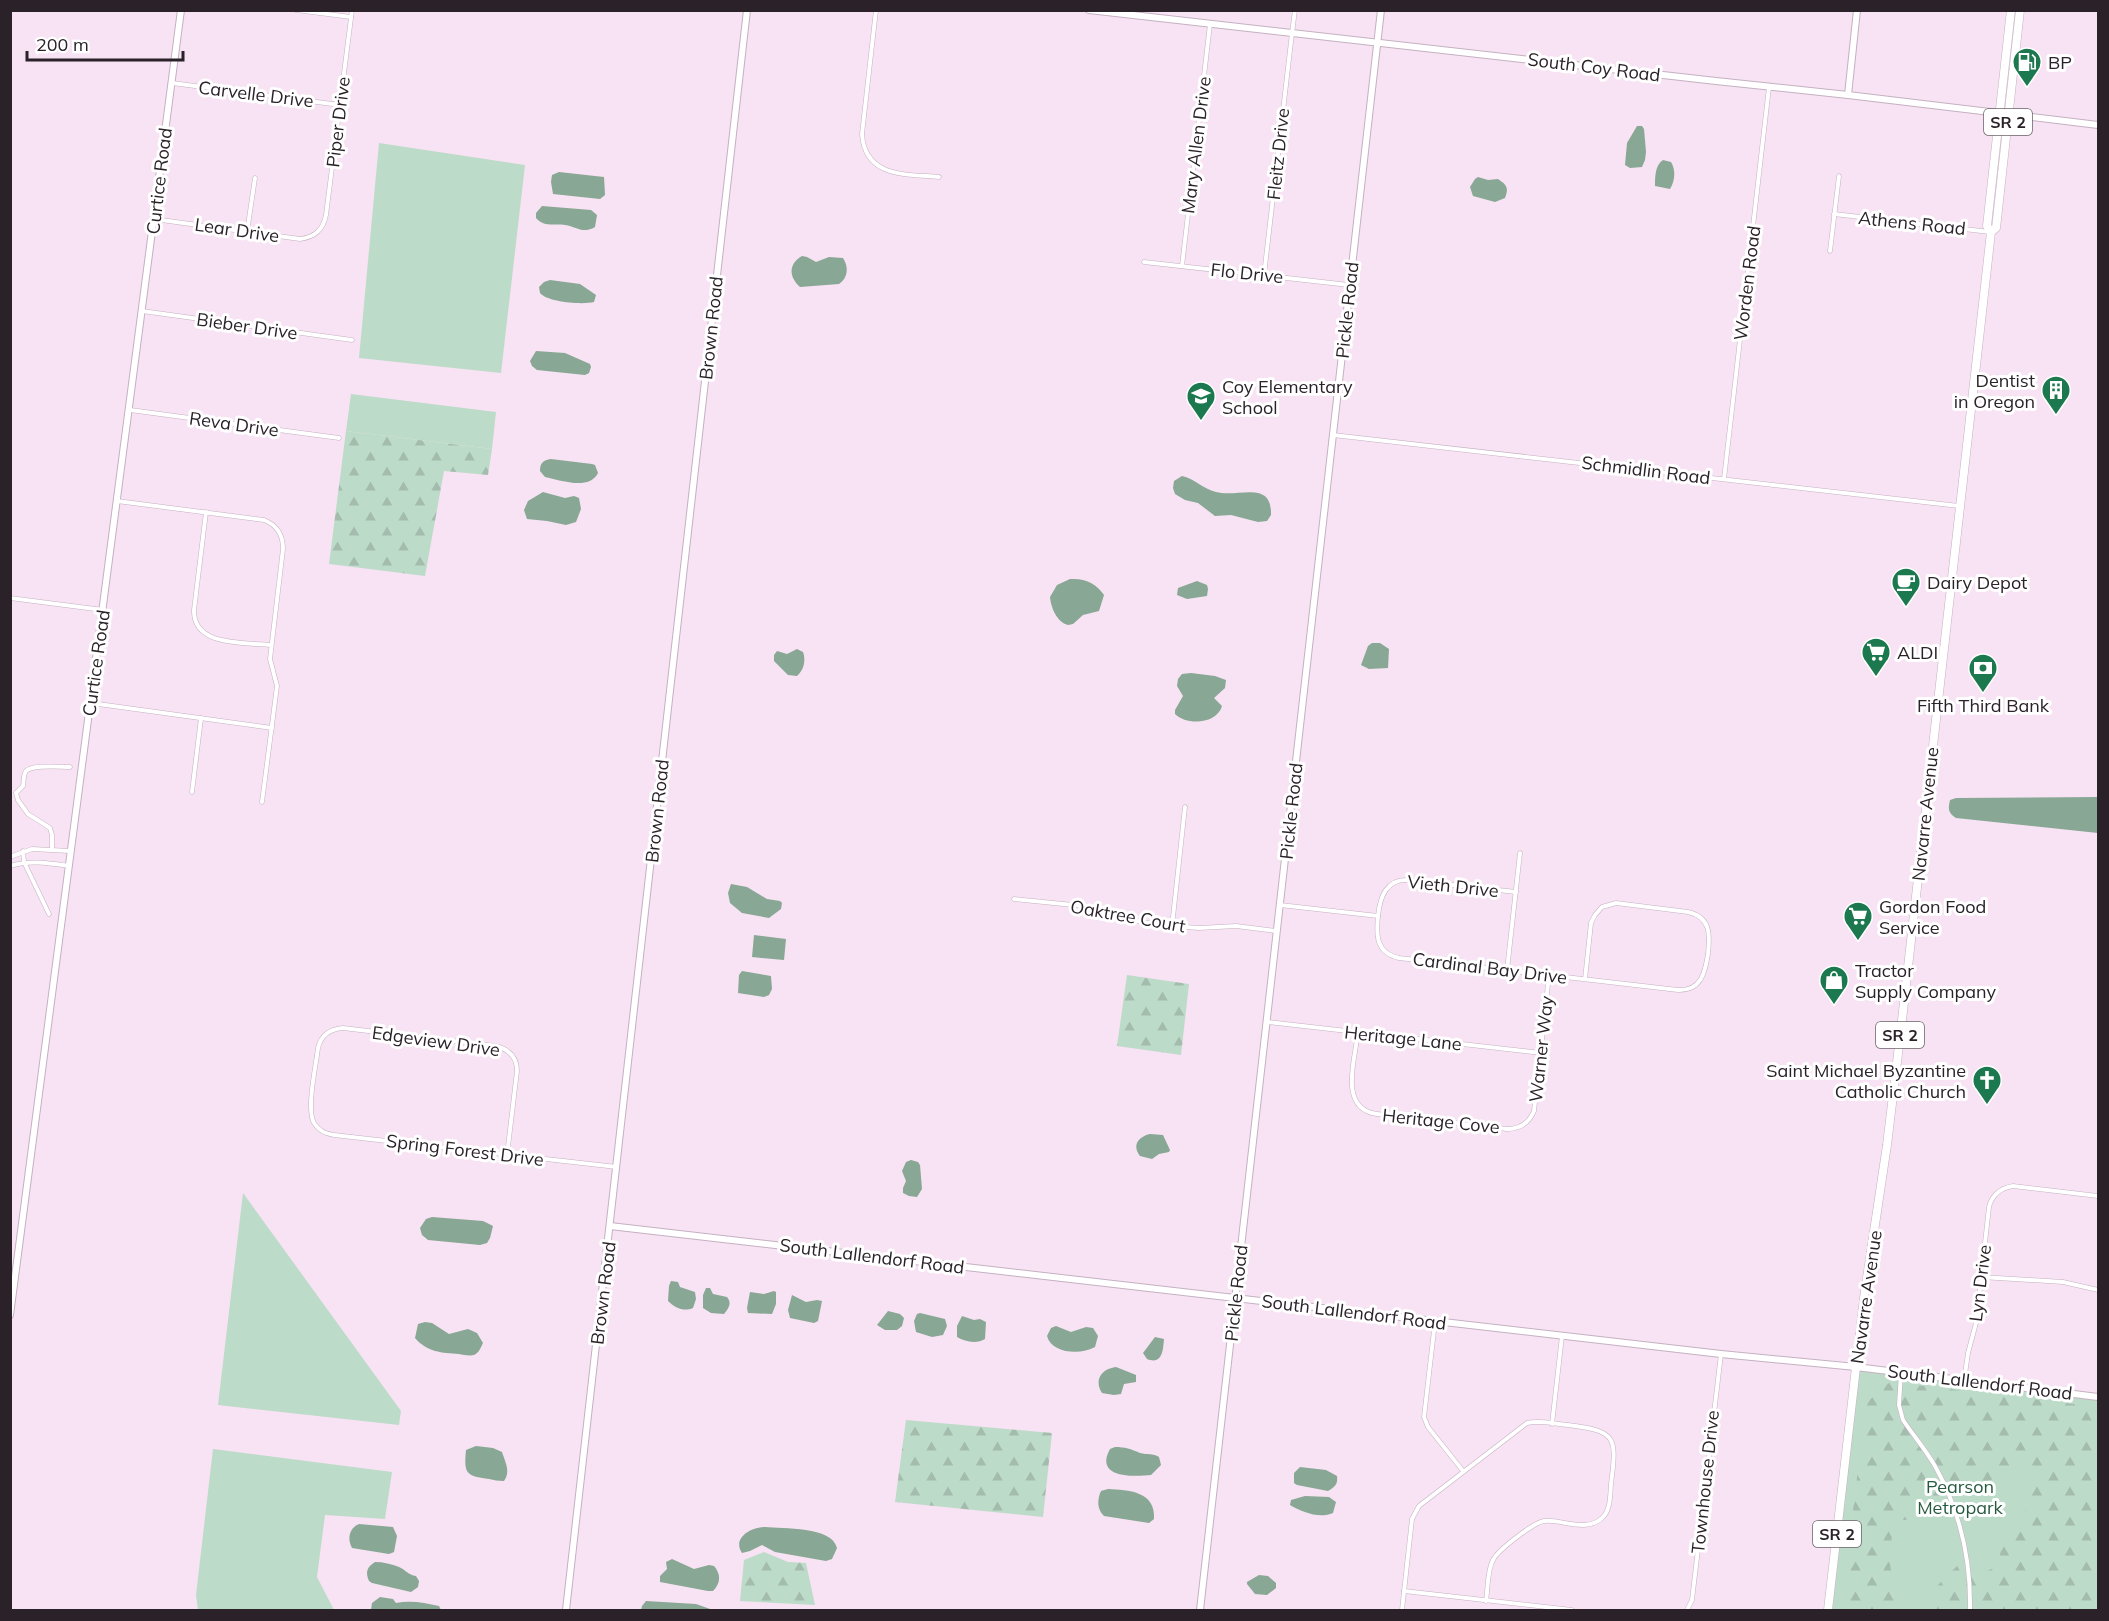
<svg xmlns="http://www.w3.org/2000/svg" width="2109" height="1621" viewBox="0 0 2109 1621" font-family="Mulish,sans-serif">
  <style>
    .green { fill: #bddbc9 }
    .forest { fill: url(#forest-firs) }
    .water { fill: #88a794 }
    .lines { fill: none; stroke-linecap: round; stroke-linejoin: round }
    .street-casing { stroke: #c4b1c1; stroke-width: 5 }
    .secondary-casing { stroke: #c4b1c1; stroke-width: 8 }
    .highway-casing { stroke: #c4b1c1; stroke-width: 9 }
    .street { stroke: #fff; stroke-width: 4 }
    .secondary { stroke: #fff; stroke-width: 6 }
    .highway { stroke: #fff; stroke-width: 8 }
    .labels { text-anchor: middle; dominant-baseline: central; stroke-width: 6; stroke-linejoin: round; paint-order: stroke }
    .shield { fill: #fff; stroke: #6a6468; stroke-width: 1.5 }
    .shield-label { font-size: 16px; font-weight: bold; fill: #2a2228 }
    .poi-label { font-size: 18px; fill: #2a2228; stroke: #fff; text-anchor: start }
    .street-label { font-size: 18px; fill: #2a2228; stroke: #fff }
    .park-label { font-size: 18px; fill: #265a3f; stroke: #fff }
  </style>
  <defs>
    <pattern id="forest-firs" width="22" height="20" patternUnits="userSpaceOnUse" patternTransform="scale(1.5)"><rect width="22" height="20" fill="#bddbc9"/><path d="M5 1l3.5 6h-7zM16 11l3.5 6h-7z" fill="#a3bcad"/></pattern>
  </defs>
  <rect width="100%" height="100%" fill="#f7e3f3"/>
  <g class="green">
    <path d="M379,143l146,22 -24,208 -142,-15z"/>
    <path d="M351,394l145,18 -4,37 -146,-18z"/>
    <path d="M243,1193l158,218 -2,14 -181,-20z"/>
    <path d="M1856,1367l242,30v213h-270z"/>
    <path d="M213,1449l179,23 -7,47 -60,-4 -8,62 17,33h-136l-2,-15z"/>
  </g>
  <g class="forest">
    <path d="M346,431l146,18 -4,26 -44,-4 -19,105 -96,-12z"/>
    <path d="M1127,975l62,9 -8,71 -64,-9z"/>
    <path d="M1890,1382l208,25v203h-165l5,-25 19,-19 25,7 17,-7 2,-21 22,-20 7,-53 -20,-2 -15,9 -19,4 -13,14 -8,-6c-27,20 -26,28 -62,30l-3,40 5,49h-54l25,-207z"/>
    <path d="M906,1420l146,13 -9,84 -148,-15z"/>
    <path d="M764,1552l24,10 18,1 9,42 -75,-4 4,-41z"/>
  </g>
  <g class="water">
    <path d="M1637,126h5l2,3 2,23 -1,8 -3,7 -12,1 -5,-3 2,-22z"/>
    <path d="M1663,160l8,2c5,8 4,19 -1,27l-15,-3c0,-9 0,-21 8,-26z"/>
    <path d="M559,172l45,5 1,18 -5,4 -47,-5 -2,-12 1,-7z"/>
    <path d="M1478,177l10,3 10,-1c9,6 11,9 7,19l-10,4 -22,-6 -3,-9 5,-8z"/>
    <path d="M542,206l49,4 6,5 -2,12c-12,7 -18,0 -30,-2 -11,-2 -20,3 -29,-7v-5z"/>
    <path d="M802,256l5,1 9,5 13,-5 14,1c6,9 5,20 -4,26l-39,3c-11,-10 -12,-23 2,-31z"/>
    <path d="M550,280l30,4 16,11 -2,7c-12,3 -47,0 -54,-9l-1,-6 5,-5z"/>
    <path d="M536,351l29,2 25,11 1,3 -2,6 -4,2 -48,-5 -5,-4 -2,-5z"/>
    <path d="M551,459l41,5 3,1 3,8c-9,18 -38,7 -53,4l-5,-6c0,-8 3,-11 11,-12z"/>
    <path d="M1182,476c12,2 21,13 34,16 22,6 56,-13 55,23l-4,6 -9,1 -27,-7 -16,1 -17,-13 -13,-3 -10,-6 -2,-6 1,-7z"/>
    <path d="M543,492l22,6 9,-2 5,2 2,11 -5,13 -10,3 -19,-4 -20,-2 -3,-9 4,-9z"/>
    <path d="M1070,579c15,-1 26,4 34,16l-5,16 -16,4 -10,9 -5,1c-11,-3 -17,-17 -18,-28l7,-12z"/>
    <path d="M1197,581l10,4 1,4 -1,7 -20,3 -10,-4 1,-7z"/>
    <path d="M1372,643h8l9,6 -1,19 -19,1 -8,-4 7,-19z"/>
    <path d="M797,649l6,3c3,8 1,18 -6,24l-9,-1 -14,-14v-6l3,-4 10,3z"/>
    <path d="M1191,673l24,3 11,4 -1,8 -11,10 8,8c-5,18 -35,20 -47,8v-4l8,-14 -6,-10 1,-7 4,-5z"/>
    <path d="M2098,797v36l-142,-15c-8,-5 -8,-9 -6,-18l6,-2z"/>
    <path d="M731,884l16,3 20,12 13,2 2,2 -1,6 -12,9 -27,-5 -12,-10 -2,-10z"/>
    <path d="M754,935l32,4 -2,21 -32,-3z"/>
    <path d="M742,971l29,5 1,13 -3,6 -5,2 -26,-4 1,-18z"/>
    <path d="M1150,1134l13,1 7,15 -1,2 -10,2 -7,5 -12,-3c-8,-11 -2,-19 10,-22z"/>
    <path d="M911,1160l7,2 2,3 2,24 -5,8 -8,-1 -6,-3v-5l3,-7 -4,-10 4,-9z"/>
    <path d="M432,1217l51,4 10,5 -3,12 -3,5 -7,2 -52,-5 -6,-5 -2,-7 6,-9z"/>
    <path d="M671,1281l7,1 2,5 15,5 1,7 -3,9c-9,4 -18,0 -25,-7l1,-15z"/>
    <path d="M706,1288h4l3,6 14,3c5,6 2,11 -3,17l-13,-1 -8,-5v-13z"/>
    <path d="M774,1291l2,1v12l-4,10 -24,-1 -1,-5 3,-16 14,2z"/>
    <path d="M792,1295l14,7 11,-2 5,1 -4,20 -4,2 -24,-5 -2,-8z"/>
    <path d="M888,1311l12,3 4,4 -2,8 -5,4h-12l-8,-5z"/>
    <path d="M920,1313l25,6 2,7 -4,9 -11,2 -16,-5 -2,-11 3,-7z"/>
    <path d="M962,1316l12,4 6,-1 6,3 -1,17c-8,5 -20,3 -28,-2v-11z"/>
    <path d="M425,1322l7,1 17,11 19,-5 9,4 6,10c-2,4 -4,10 -9,12 -4,1 -11,0 -15,-1 -17,-1 -32,-2 -44,-16l3,-14z"/>
    <path d="M1056,1326l15,6 15,-5 7,1 5,8 -3,11c-14,8 -43,7 -48,-11l4,-8z"/>
    <path d="M1155,1337l9,2c-1,12 -2,26 -17,20l-4,-6z"/>
    <path d="M1116,1367l20,8v7l-12,2 -3,10 -7,1 -12,-2c-8,-13 -1,-24 14,-26z"/>
    <path d="M476,1446l17,2 9,4c3,10 9,19 2,29 -6,0 -10,-1 -15,-2 -24,-3 -25,-6 -23,-29z"/>
    <path d="M1115,1447c10,0 16,2 25,6 7,2 13,0 19,4l2,8 -10,10c-18,2 -57,3 -41,-26z"/>
    <path d="M1300,1467l26,3 11,6c1,8 -2,11 -9,15l-31,-6 -3,-2v-10z"/>
    <path d="M1108,1489c20,1 48,2 46,30l-5,4 -45,-7c-7,-7 -7,-16 -3,-25z"/>
    <path d="M1305,1496l24,1 7,5 -3,11c-14,6 -31,-1 -43,-8l1,-5z"/>
    <path d="M359,1524l34,3 4,9 -3,16 -5,2 -37,-6c-5,-9 -3,-20 7,-24z"/>
    <path d="M765,1527c18,2 67,-1 72,21l-5,11 -6,2 -51,-9 -13,-7 -12,6 -8,2c-10,-15 9,-26 23,-26z"/>
    <path d="M672,1559l22,10 15,-4 5,1c7,8 7,17 -1,25h-5l-48,-9v-6l7,-7 -1,-7z"/>
    <path d="M375,1562c8,0 17,2 24,5 7,3 9,8 17,9l3,5 -1,6 -7,5 -39,-9 -3,-2c-4,-9 -2,-14 6,-19z"/>
    <path d="M1259,1575l9,1 8,7v5l-9,7 -12,-1 -8,-10v-2z"/>
    <path d="M380,1597l13,2 3,4c15,-3 29,0 43,3l2,4h-70l1,-7z"/>
    <path d="M646,1601l50,3 17,6h-72l1,-4z"/>
  </g>
  <g class="lines">
    <g class="street-casing">
      <g id="street">
        <path d="M296,10l55,7"/>
        <path d="M876,10l-14,124c3,44 44,40 77,43"/>
        <path d="M1292,33l3,-23"/>
        <path d="M172,83l168,22"/>
        <path d="M1834,214l156,18"/>
        <path d="M154,219l146,20c15,-2 23,-9 26,-24l26,-205"/>
        <path d="M247,232l8,-54"/>
        <path d="M1830,251l9,-75"/>
        <path d="M1144,262l205,23"/>
        <path d="M1182,266l28,-242"/>
        <path d="M1264,275l28,-242"/>
        <path d="M142,311l210,29"/>
        <path d="M130,410l209,28"/>
        <path d="M1333,435l626,71"/>
        <path d="M1724,479l45,-392"/>
        <path d="M117,501l147,19c13,5 19,15 19,29l-13,110 7,27 -15,116"/>
        <path d="M206,512l-12,98c-1,37 50,32 77,35"/>
        <path d="M10,598l93,12"/>
        <path d="M91,703l181,25"/>
        <path d="M192,792l9,-74"/>
        <path d="M52,849v-14l-2,-7 -22,-14 -10,-14 -2,-7 7,-7c1,-5 0,-11 3,-15 7,-7 34,-4 44,-4"/>
        <path d="M23,851l1,11 25,52"/>
        <path d="M10,857l22,-8 38,2"/>
        <path d="M10,866c20,-6 38,-3 59,0"/>
        <path d="M1516,892l-108,-12c-22,-1 -28,17 -30,36 -2,19 -2,37 21,42l279,32c23,1 27,-17 30,-36 2,-19 3,-37 -20,-42l-72,-9 -14,4 -7,8 -4,8 -6,56"/>
        <path d="M1014,899l69,7 59,16 30,4 27,2 37,-2 40,5"/>
        <path d="M1280,905l98,11"/>
        <path d="M1172,926l13,-119"/>
        <path d="M1507,970l13,-117"/>
        <path d="M1267,1022l274,31"/>
        <path d="M1358,1033c-3,26 -20,76 19,81l130,15c13,0 22,-6 27,-18l15,-136"/>
        <path d="M507,1155l10,-84c0,-14 -8,-22 -22,-25l-152,-18c-13,1 -22,7 -25,20 -2,18 -12,61 -4,75 5,8 12,11 20,12l283,32"/>
        <path d="M1981,1277l82,5 35,8"/>
        <path d="M1435,1322l-11,95 4,10 35,44"/>
        <path d="M1901,1373l-2,32 4,15c10,15 23,30 32,46 25,45 36,94 35,144"/>
        <path d="M1964,1381l4,-28 8,-30 13,-116c3,-12 12,-19 24,-21l85,10"/>
        <path d="M1552,1424l10,-88"/>
        <path d="M1404,1591l168,19"/>
        <path d="M1402,1610l10,-91 7,-13 108,-83c13,-3 27,1 41,2 49,6 49,12 43,59 -1,11 0,26 -9,34 -16,15 -40,1 -58,3 -11,2 -46,29 -51,39 -6,11 -5,28 -7,41"/>
        <path d="M1687,1610l5,-10 29,-246"/>
      </g>
    </g>
    <g class="secondary-casing">
      <g id="secondary">
        <path d="M1089,10l627,71 132,14 250,30"/>
        <path d="M1848,95l9,-85"/>
        <path d="M610,1226l1111,128 135,13 242,30"/>
        <path d="M10,1315l171,-1305"/>
        <path d="M566,1610l181,-1600"/>
        <path d="M1200,1610l181,-1600"/>
      </g>
    </g>
    <g class="highway-casing">
      <g id="highway">
        <path d="M1991,232l5,-4 24,-218"/>
        <path d="M1828,1610l36,-312 23,-153 14,-116 85,-752 5,-45 -4,-6 24,-216"/>
      </g>
    </g>
    <use href="#street" class="street"/>
    <use href="#secondary" class="secondary"/>
    <use href="#highway" class="highway"/>
  </g>
  <defs>
    <g id="fuel-pin" transform="scale(1.5)"><path d="M0 17L-7.5 6A9.5 9.5 0 1 1 7.5 6Z" fill="#1c794f" stroke="#fff"/><path d="M-5.5-6h7V0h2V4h1.3V-2.5L3-4.5l.8-.8L6-3V5H2.5V1h-1V6h-7ZM-4.2-4.7v3.2H.2V-4.7Z" fill="#fff"/></g>
    <g id="building-pin" transform="scale(1.5)"><path d="M0 17L-7.5 6A9.5 9.5 0 1 1 7.5 6Z" fill="#1c794f" stroke="#fff"/><path d="M-4-6H4V6H1V3H-1V6H-4ZM-2.5-4.3h1.7v1.8h-1.7ZM.8-4.3h1.7v1.8H.8ZM-2.5-1h1.7V.8h-1.7ZM.8-1h1.7V.8H.8Z" fill="#fff"/></g>
    <g id="school-pin" transform="scale(1.5)"><path d="M0 17L-7.5 6A9.5 9.5 0 1 1 7.5 6Z" fill="#1c794f" stroke="#fff"/><path d="M0-5L7-2L0 1L-7-2ZM-4 1L0 2.5L4 1V4Q0 6-4 4Z" fill="#fff"/></g>
    <g id="cafe-pin" transform="scale(1.5)"><path d="M0 17L-7.5 6A9.5 9.5 0 1 1 7.5 6Z" fill="#1c794f" stroke="#fff"/><path d="M-5.5-4.5H6V0H3Q3 3.5 0 3.5H-2.5Q-5.5 3.5-5.5 0ZM3-3.2v2h1.7v-2ZM-6 4.5H4V6H-6Z" fill="#fff"/></g>
    <g id="supermarket-pin" transform="scale(1.5)"><path d="M0 17L-7.5 6A9.5 9.5 0 1 1 7.5 6Z" fill="#1c794f" stroke="#fff"/><path d="M-6-5.5h2.5l.6 2H6L4.5 2H-2.5L-4.4-4H-6ZM-1.5 3.2a1.3 1.3 0 1 0 .1 0ZM3 3.2a1.3 1.3 0 1 0 .1 0Z" fill="#fff"/></g>
    <g id="bank-pin" transform="scale(1.5)"><path d="M0 17L-7.5 6A9.5 9.5 0 1 1 7.5 6Z" fill="#1c794f" stroke="#fff"/><path d="M-6-4H6V4H-6ZM0-2.3a2.3 2.3 0 1 0 0 4.6a2.3 2.3 0 1 0 0-4.6Z" fill="#fff"/></g>
    <g id="shop-pin" transform="scale(1.5)"><path d="M0 17L-7.5 6A9.5 9.5 0 1 1 7.5 6Z" fill="#1c794f" stroke="#fff"/><path d="M-5-2.5h2.3a2.7 3.5 0 0 1 5.4 0H5L5.5 6h-11ZM-1.5-2.5h3a1.5 2.3 0 0 0-3 0Z" fill="#fff"/></g>
    <g id="church-pin" transform="scale(1.5)"><path d="M0 17L-7.5 6A9.5 9.5 0 1 1 7.5 6Z" fill="#1c794f" stroke="#fff"/><path d="M-1.2-6h2.4v3.5h3.3v2.4h-3.3V6h-2.4V-.1h-3.3v-2.4h3.3Z" fill="#fff"/></g>
  </defs>
  <g fill-rule="evenodd">
    <use href="#fuel-pin" x="2027" y="62"/>
    <use href="#building-pin" x="2056" y="390"/>
    <use href="#school-pin" x="1201" y="396"/>
    <use href="#cafe-pin" x="1906" y="582"/>
    <use href="#supermarket-pin" x="1876" y="652"/>
    <use href="#bank-pin" x="1983" y="668"/>
    <use href="#supermarket-pin" x="1858" y="916"/>
    <use href="#shop-pin" x="1834" y="980"/>
    <use href="#church-pin" x="1987" y="1080"/>
  </g>
  <g class="labels">
    <g class="shield">
      <rect x="1984" y="109" width="48" height="26" rx="4.5"/>
      <rect x="1876" y="1022" width="48" height="26" rx="4.5"/>
      <rect x="1813" y="1521" width="48" height="26" rx="4.5"/>
    </g>
    <g class="shield-label">
      <text x="2008" y="122">SR 2</text>
      <text x="1900" y="1035">SR 2</text>
      <text x="1837" y="1534">SR 2</text>
    </g>
    <g class="poi-label">
      <text x="2048" y="62">BP</text>
      <text x="2035" y="380" text-anchor="end">Dentist<tspan x="2035" dy="21">in Oregon</tspan></text>
      <text x="1222" y="386">Coy Elementary<tspan x="1222" dy="21">School</tspan></text>
      <text x="1927" y="582">Dairy Depot</text>
      <text x="1897" y="652">ALDI</text>
      <text x="1983" y="705" text-anchor="middle">Fifth Third Bank</text>
      <text x="1879" y="906">Gordon Food<tspan x="1879" dy="21">Service</tspan></text>
      <text x="1855" y="970">Tractor<tspan x="1855" dy="21">Supply Company</tspan></text>
      <text x="1966" y="1070" text-anchor="end">Saint Michael Byzantine<tspan x="1966" dy="21">Catholic Church</tspan></text>
    </g>
    <g class="street-label">
      <text transform="translate(1594 67) rotate(7)">South Coy Road</text>
      <text transform="translate(256 94) rotate(7)">Carvelle Drive</text>
      <text transform="translate(338 122) rotate(-83)">Piper Drive</text>
      <text transform="translate(1196 145) rotate(-83)">Mary Allen Drive</text>
      <text transform="translate(1278 154) rotate(-84)">Fleitz Drive</text>
      <text transform="translate(159 181) rotate(-83)">Curtice Road</text>
      <text transform="translate(1912 223) rotate(6)">Athens Road</text>
      <text transform="translate(237 230) rotate(8)">Lear Drive</text>
      <text transform="translate(1247 273) rotate(6)">Flo Drive</text>
      <text transform="translate(1747 283) rotate(-83)">Worden Road</text>
      <text transform="translate(1347 310) rotate(-84)">Pickle Road</text>
      <text transform="translate(247 326) rotate(8)">Bieber Drive</text>
      <text transform="translate(711 328) rotate(-84)">Brown Road</text>
      <text transform="translate(234 424) rotate(8)">Reva Drive</text>
      <text transform="translate(1646 470) rotate(7)">Schmidlin Road</text>
      <text transform="translate(96 663) rotate(-82)">Curtice Road</text>
      <text transform="translate(657 811) rotate(-84)">Brown Road</text>
      <text transform="translate(1291 811) rotate(-84)">Pickle Road</text>
      <text transform="translate(1925 814) rotate(-84)">Navarre Avenue</text>
      <text transform="translate(1453 886) rotate(6)">Vieth Drive</text>
      <text transform="translate(1128 916) rotate(10)">Oaktree Court</text>
      <text transform="translate(1490 968) rotate(7)">Cardinal Bay Drive</text>
      <text transform="translate(1403 1038) rotate(6)">Heritage Lane</text>
      <text transform="translate(436 1041) rotate(8)">Edgeview Drive</text>
      <text transform="translate(1541 1049) rotate(-84)">Warner Way</text>
      <text transform="translate(1441 1121) rotate(6)">Heritage Cove</text>
      <text transform="translate(465 1150) rotate(7)">Spring Forest Drive</text>
      <text transform="translate(872 1256) rotate(7)">South Lallendorf Road</text>
      <text transform="translate(1980 1283) rotate(-83)">Lyn Drive</text>
      <text transform="translate(603 1293) rotate(-83)">Brown Road</text>
      <text transform="translate(1236 1293) rotate(-84)">Pickle Road</text>
      <text transform="translate(1866 1297) rotate(-82)">Navarre Avenue</text>
      <text transform="translate(1354 1312) rotate(7)">South Lallendorf Road</text>
      <text transform="translate(1980 1382) rotate(7)">South Lallendorf Road</text>
      <text transform="translate(1705 1482) rotate(-84)">Townhouse Drive</text>
    </g>
    <g class="park-label">
      <text x="1960" y="1486">Pearson<tspan x="1960" dy="21">Metropark</tspan></text>
    </g>
  </g>
  <rect width="2109" height="1621" fill="none" stroke="#2a2228" stroke-width="24"/>
  <path d="M27 51v9h156v-9" fill="none" stroke="#2a2228" stroke-width="3"/>
  <text x="36" y="51" font-size="18" fill="#2a2228" stroke="#ffffff" stroke-width="4.5" paint-order="stroke">200 m</text>
</svg>
